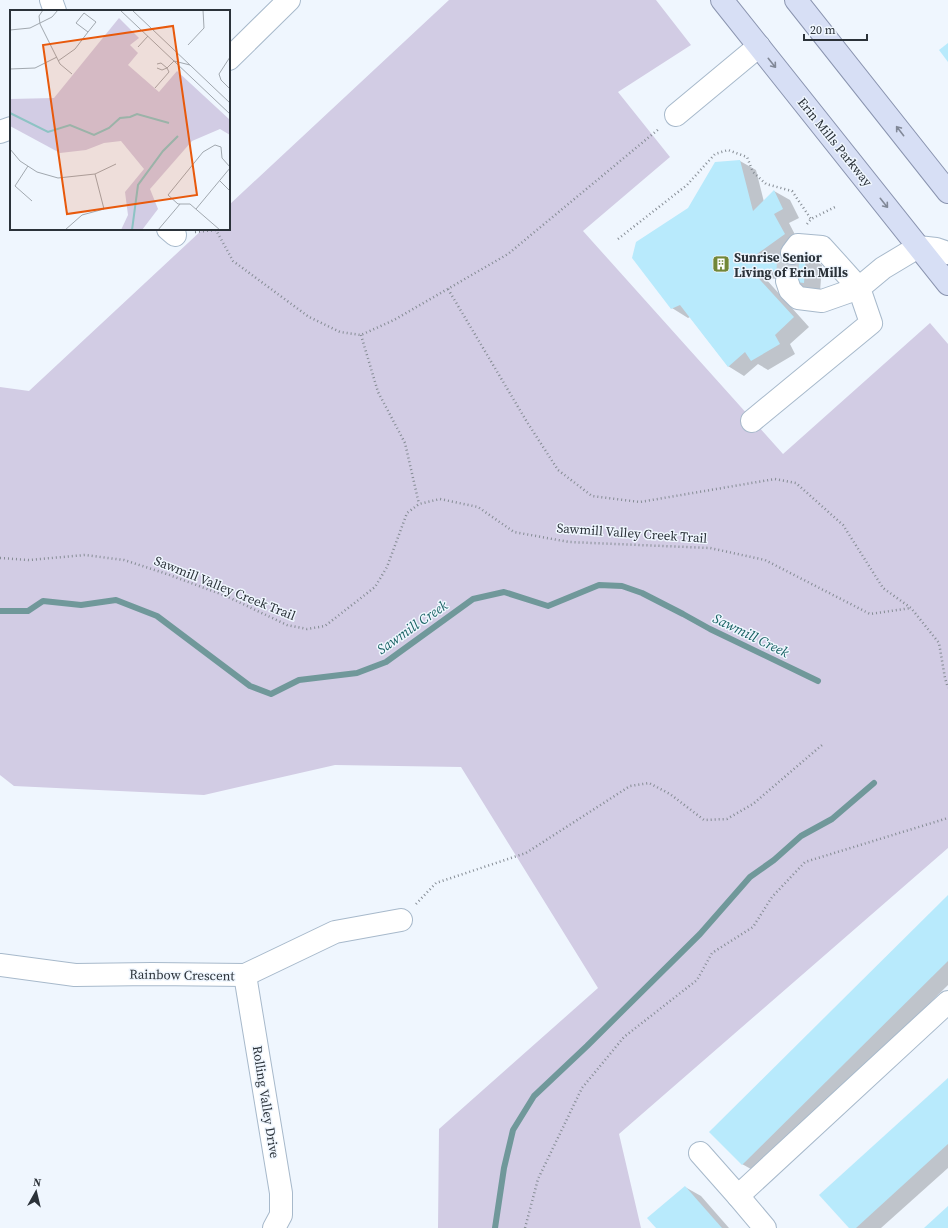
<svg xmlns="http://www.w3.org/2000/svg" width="948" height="1228" viewBox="0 0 948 1228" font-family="'Source Serif 4',serif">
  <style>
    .green { fill: #d2cce4 }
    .shadow { fill: #0003 }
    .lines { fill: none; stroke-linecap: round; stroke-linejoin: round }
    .stream { stroke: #70989a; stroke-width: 6 }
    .building { fill: #b8eafc }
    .minor-tunnel { stroke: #c8cfd7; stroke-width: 22; stroke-dasharray: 22 11; stroke-linecap: butt }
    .minor-casing { stroke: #a7b9cb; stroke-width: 24 }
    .major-casing { stroke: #8a94af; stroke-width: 24 }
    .path { stroke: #858c94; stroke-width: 2.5; stroke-dasharray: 1 3; stroke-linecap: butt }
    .minor { stroke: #fff; stroke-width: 22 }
    .major { stroke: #d7dff5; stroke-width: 22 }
    .oneway { stroke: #818897 }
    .labels { text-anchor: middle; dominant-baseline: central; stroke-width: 3; stroke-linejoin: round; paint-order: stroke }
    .street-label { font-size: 13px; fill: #2b3239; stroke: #eff6fe }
    .poi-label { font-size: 13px; font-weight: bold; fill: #2b3239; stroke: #eff6fe; text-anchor: start }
    .water-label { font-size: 14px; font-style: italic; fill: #1a6365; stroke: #eff6fe }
    .inset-river { fill: none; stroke: #8dc3c4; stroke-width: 2 }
    .inset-road { fill: none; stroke: #a1a8af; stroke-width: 1 }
    .view { fill: #e8590c; fill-opacity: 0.15; stroke: #e8590c; stroke-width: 2 }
    .inset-edge { fill: none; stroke: #2b3239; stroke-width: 2 }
  </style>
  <rect width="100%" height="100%" fill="#eff6fe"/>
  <path class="green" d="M449,0h207l35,45 -73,47 52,65 -87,74 200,223 147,-131 18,21v504l-329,286 22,94h-203l1,-99 159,-141 -137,-221 -126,-2 -131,30 -190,-9 -14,-11v-388l29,4 174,-162h26v-24z"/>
  <g class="shadow">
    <path d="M740,161l16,9 8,32 10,-11 16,9 9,18 -10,5 17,33 16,9 -2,27 -24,-3 -16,-10 -15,-1 44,49 -19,17 5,10 -27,16 -10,-6 -14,12 -16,-10 -38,-49 -2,1 -16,-10 17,-99z"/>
    <path d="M948,897v88l-190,188 -16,-9z"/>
    <path d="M948,1079v89l-67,60h-30z"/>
    <path d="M685,1187l16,9 28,32h-72z"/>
  </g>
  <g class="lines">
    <g class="stream">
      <path d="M0,611h28l15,-10 38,4 35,-5 41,16 93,70 21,8 28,-14 58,-7 29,-11 87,-63 31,-7 44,14 51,-21 23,1 20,7 41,21 27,15 108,52"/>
      <path d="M495,1228l9,-60 9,-38 21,-34 53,-50 113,-112 50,-57 24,-17 27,-24 31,-17 42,-36"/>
    </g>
  </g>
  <g class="building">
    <path d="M948,43v19l-9,-12z"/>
    <path d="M740,160l13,51 21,-21 9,19 -9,5 11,20 -28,20 23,5 4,-7 22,3 -2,28 -25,-3 1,-8 -29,-2 43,47 -19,18 5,9 -29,17 -6,-9 -17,15 -48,-62 -9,4 -39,-51 4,-16 52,-34 27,-46z"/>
    <path d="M948,895v66l-206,204 -33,-33z"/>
    <path d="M948,1078v66l-92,84h-7l-30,-33z"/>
    <path d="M685,1186l37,42h-66l-9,-10z"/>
    <path d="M948,1206v22h-24z"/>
  </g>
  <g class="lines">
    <path class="minor-tunnel" d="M787,281l1,-20 4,-8"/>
    <g class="minor-casing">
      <g id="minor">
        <path d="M51,0l4,11"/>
        <path d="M229,59l60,-59"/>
        <path d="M676,115l83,-69"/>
        <path d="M0,132l11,-4"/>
        <path d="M168,229l7,6"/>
        <path d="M787,281l3,9 8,8 24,3 37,-13 -37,-41 -24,-2 -6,8"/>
        <path d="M752,421l119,-98 -12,-35 24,-20 35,-21 18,2 12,4"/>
        <path d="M0,965l75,10 77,-1 93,1 90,-43 66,-12"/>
        <path d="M245,975l36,218v22l-7,13"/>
        <path d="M700,1153l38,43"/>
        <path d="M765,1228l-27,-32 210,-194"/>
      </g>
    </g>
    <g class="major-casing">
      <g id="major">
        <path d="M722,0l226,284"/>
        <path d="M796,0l152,192"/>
      </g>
    </g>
    <g class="path">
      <path d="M807,224l4,-5 24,-12"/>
      <path d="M195,232l21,-2 17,31 76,56 31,15 21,3 33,-15 114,-66 152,-126"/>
      <path d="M618,239l69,-54 28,-31 13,-4 19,7 6,15 13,12 26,7 19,28"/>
      <path d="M448,289l79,133 31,48 34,26 48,6 135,-23 21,4 47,42 40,63 28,20 28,35 6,35 3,10"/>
      <path d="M361,335l17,57 27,51 14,61"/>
      <path d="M0,558l29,2 56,-5 39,5 40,13 62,23 61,29 20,4 18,-3 50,-39 12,-20 20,-54 12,-9 21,-5 38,8 36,25 55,10 141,6 55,12 105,54 41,-6"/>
      <path d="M416,904l20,-21 90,-30 104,-67 19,-3 21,11 34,26 23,-1 26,-15 69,-59"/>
      <path d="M525,1228l13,-49 44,-91 42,-51 73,-57 15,-27 41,-26 19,-30 33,-35 143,-44"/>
    </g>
    <use href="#minor" class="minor"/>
    <use href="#major" class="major"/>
  </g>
  <defs><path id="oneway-shaft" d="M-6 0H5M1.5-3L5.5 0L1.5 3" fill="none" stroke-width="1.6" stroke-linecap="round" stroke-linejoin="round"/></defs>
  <g class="oneway">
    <use href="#oneway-shaft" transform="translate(772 63) rotate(51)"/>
    <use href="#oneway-shaft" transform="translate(900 131) rotate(-128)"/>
    <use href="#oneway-shaft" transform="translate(884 203) rotate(51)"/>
  </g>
  <defs>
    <g id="building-square" transform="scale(0.9)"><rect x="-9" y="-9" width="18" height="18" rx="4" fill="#728738" stroke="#eff6fe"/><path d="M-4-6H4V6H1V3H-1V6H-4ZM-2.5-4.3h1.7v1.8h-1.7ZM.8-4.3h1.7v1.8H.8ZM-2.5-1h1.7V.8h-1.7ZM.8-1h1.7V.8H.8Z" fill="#fff"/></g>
  </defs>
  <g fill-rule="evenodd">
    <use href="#building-square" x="721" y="264"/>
  </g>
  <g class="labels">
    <g class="street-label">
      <text transform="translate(835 142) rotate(51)">Erin Mills Parkway</text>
      <text transform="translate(632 533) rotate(4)">Sawmill Valley Creek Trail</text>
      <text transform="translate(225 588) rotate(22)">Sawmill Valley Creek Trail</text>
      <text transform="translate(182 975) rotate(1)">Rainbow Crescent</text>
      <text transform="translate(266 1102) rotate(81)">Rolling Valley Drive</text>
    </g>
    <g class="poi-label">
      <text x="734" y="257">Sunrise Senior<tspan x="734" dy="15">Living of Erin Mills</tspan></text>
    </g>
    <g class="water-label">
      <text transform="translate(412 627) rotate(-35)">Sawmill Creek</text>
      <text transform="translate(751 635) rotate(26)">Sawmill Creek</text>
    </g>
  </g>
  <g transform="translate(10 10)">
    <rect width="220" height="220" fill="#eff6fe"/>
    <path d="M109,8l20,20 -9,7 8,8 -10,12 31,27 18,-21 53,49v15l-10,-6 -28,12 -42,48 8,20 -16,21h-21l7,-15 -3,-23 19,-23 -23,-28 -17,2 -18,7 -26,3 -50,-27v-27l44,-1z" fill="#d2cce4"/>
    <path class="inset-river" d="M0,103l38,19 22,-7 24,10 15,-7 11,-10 10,-1 7,-3 32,9M122,220l6,-45 25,-34 15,-15"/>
    <path class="inset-road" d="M33,0l-4,6 1,8 20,40 12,10M110,0l110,104M122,0l98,93M0,20l20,-2 22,-11 6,-7M178,35l16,-17 -1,-18M128,37l10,-11M220,47l-11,17 2,6 9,9M48,51l17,-12 13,-17 8,-10 -12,-9 -8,10 12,9M147,58l5,2 5,-2 -6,-5 -4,1M0,59l25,-1 22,-11M145,78l14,-16 -2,-4 7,-7 16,4M0,139l10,12 17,11 21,6 37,-4 21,-10M18,156l-13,20 17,15M210,171l10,10M186,199l34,-41M55,220l17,-15 22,-6 -9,-35M148,220l22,-26M210,220l-30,-26h-12l-10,-9 35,-43 12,-7 6,2 1,11 8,9"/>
    <path class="view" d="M163,16l24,169 -130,19 -24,-169z"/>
    <rect width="220" height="220" class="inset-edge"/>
  </g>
  <g transform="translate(36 1192) rotate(8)" stroke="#eff6fe" stroke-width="3" paint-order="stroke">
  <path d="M0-3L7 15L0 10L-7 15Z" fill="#2b3239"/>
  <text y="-6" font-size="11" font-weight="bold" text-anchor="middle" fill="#2b3239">N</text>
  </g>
  <path d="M804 34v6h63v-6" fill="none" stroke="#2b3239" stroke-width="2"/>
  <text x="810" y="34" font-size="12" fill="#2b3239" stroke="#eff6fe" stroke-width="3" paint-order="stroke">20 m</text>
</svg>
